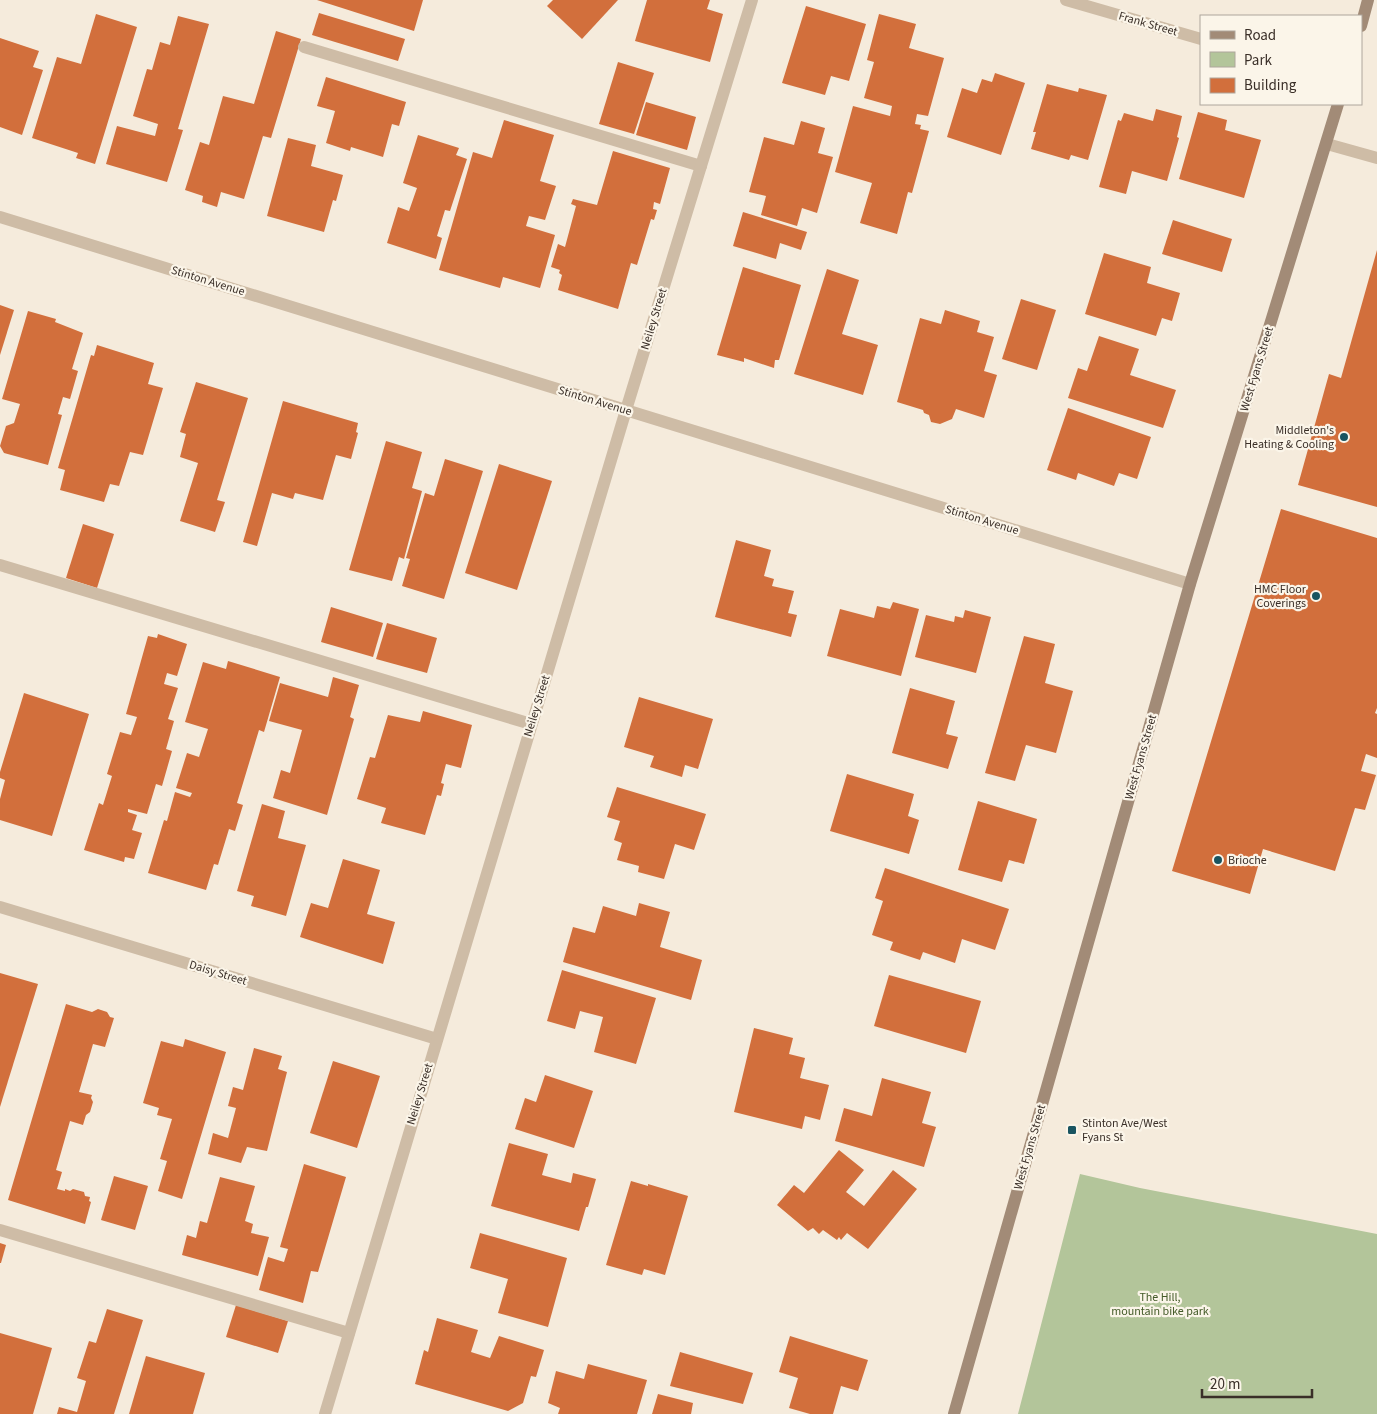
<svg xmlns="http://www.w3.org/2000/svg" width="1377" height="1414" viewBox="0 0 1377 1414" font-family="'Source Sans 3',sans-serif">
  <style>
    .green { fill: #b3c59a }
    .building { fill: #d26f3c }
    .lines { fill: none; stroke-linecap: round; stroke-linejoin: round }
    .lane { stroke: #cebca6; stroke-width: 12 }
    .street { stroke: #cebca6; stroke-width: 12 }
    .secondary { stroke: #a28b77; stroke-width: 12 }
    .poi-dot { fill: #195460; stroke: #fbf5e9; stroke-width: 2 }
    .labels { text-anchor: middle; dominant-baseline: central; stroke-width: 4.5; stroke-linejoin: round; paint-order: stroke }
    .street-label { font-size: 12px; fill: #3a2f28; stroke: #fbf5e9 }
    .poi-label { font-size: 12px; fill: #3a2f28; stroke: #fbf5e9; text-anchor: end }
    .park-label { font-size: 12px; fill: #445b29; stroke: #fbf5e9 }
  </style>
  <rect width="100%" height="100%" fill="#f5ebdc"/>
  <path class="green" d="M1080,1174l60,14 237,46v180h-359z"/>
  <g class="building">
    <path d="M317,0h106l-9,31z"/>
    <path d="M553,0h65l-36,39 -35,-33z"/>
    <path d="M647,0h63l-3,9 16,5 -13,48 -75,-21z"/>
    <path d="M806,6l60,18 -17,57 -18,-5 -6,19 -43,-12z"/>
    <path d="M319,13l86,26 -7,22 -86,-26z"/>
    <path d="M96,14l41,13 -42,137 -19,-6 2,-5 -46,-15 25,-81 24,7z"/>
    <path d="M879,14l37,10 -7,24 35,10 -16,58 -11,-2 -2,10 6,1 -1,4 9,2 -17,62 -4,-1 -11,42 -37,-11 12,-40 -37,-11 18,-66 37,10 2,-10 -28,-8 10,-36 -7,-2z"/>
    <path d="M178,16l31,8 -31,105 5,1 -16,52 -61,-18 11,-38 38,10 3,-12 -25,-8 14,-47 5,1 8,-28 10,3z"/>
    <path d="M276,31l25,8 -30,99 -8,-2 -19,63 -23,-7 -4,15 -15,-5 1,-6 -18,-6 15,-48 9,3 14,-49 31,8z"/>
    <path d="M0,38l39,13 -6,16 10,3 -21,65 -22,-8z"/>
    <path d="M618,62l36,11 -20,61 -35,-10z"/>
    <path d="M995,73l30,10 -24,72 -54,-18 15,-49 15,5 5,-14 10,3z"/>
    <path d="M326,77l80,25 -7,24 -7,-2 -9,33 -32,-10 -1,4 -24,-8 9,-32 -18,-5z"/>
    <path d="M1047,84l31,8 1,-4 28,7 -19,65 -17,-5 -2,5 -38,-11 5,-17h-3z"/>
    <path d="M646,102l50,15 -9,33 -51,-15z"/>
    <path d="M1156,109l26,7 -5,21 2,1 -12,43 -35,-10 -6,23 -27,-7 19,-67 3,1 3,-8 29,8z"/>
    <path d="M1198,112l29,8 -2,10 36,10 -17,58 -65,-19z"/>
    <path d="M504,120l50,15 -14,46 16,5 -11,34 -16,-4 -3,10 29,9 -15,53 -37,-11 -3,11 -61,-18 34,-118 19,6z"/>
    <path d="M801,121l24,7 -7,25 15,4 -16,56 -15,-5 -5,18 -36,-11 5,-19 -17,-4 15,-55 30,8z"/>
    <path d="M418,135l41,13 -3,7 11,4 -17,52 -5,-1 -8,26 5,2 -6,21 -49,-16 11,-36 11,4 8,-23 -14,-5z"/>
    <path d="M288,138l28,7 -5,21 32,9 -7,26 -3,-1 -9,32 -57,-16z"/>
    <path d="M613,151l57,17 -10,36 -6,-2 -1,7 4,1 -3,10 -3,-1 -14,46 -6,-2 -13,46 -60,-19 4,-15 -3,-2 1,-3 -9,-3 7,-23 7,3 11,-41 -5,-2 2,-5 24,6z"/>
    <path d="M743,212l64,20 -6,18 -21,-7 -4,16 -43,-13z"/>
    <path d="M1173,220l59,19 -10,33 -60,-18z"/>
    <path d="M1377,250v257l-79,-22 31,-111 12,4z"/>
    <path d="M1104,253l47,14 -4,16 33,10 -8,28 -10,-3 -6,18 -71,-22z"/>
    <path d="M743,267l58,18 -22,75h-4l-1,8 -30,-10v4l-27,-7z"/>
    <path d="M827,269l32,11 -17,54 36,11 -15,50 -69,-21z"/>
    <path d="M1021,299l35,11 -19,60 -35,-11z"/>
    <path d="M0,305l14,5 -14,45z"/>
    <path d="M945,310l35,11 -3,11 17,5 -10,34 13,4 -13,43 -28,-9 -4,10 -12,5 -9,-2 -2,-7 -5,-2 -1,-3 -26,-8 23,-84 21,6z"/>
    <path d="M28,311l28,8 -1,3 28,11 -11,36 6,2 -8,28 -7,-2 -5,17 4,1 -14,50 -44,-12 -4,-7 6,-20 8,-3 6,-19 -18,-5z"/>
    <path d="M1099,336l40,13 -9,26 46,15 -13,38 -95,-30 10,-30 9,3z"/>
    <path d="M97,345l57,18 -6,21 15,4 -20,67 -13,-3 -11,34 -9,-2 -6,18 -44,-12 5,-20 -7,-2 33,-113 3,1z"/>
    <path d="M196,382l52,16 -31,102 8,2 -10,30 -35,-11 18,-58 -18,-6 6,-23 -6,-2z"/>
    <path d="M283,401l75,22 -2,9 2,1 -7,26 -15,-4 -13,45 -28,-7 -2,6 -21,-6 -15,53 -14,-4z"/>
    <path d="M1068,408l83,29 -14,42 -18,-6 -5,13 -36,-13 -2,7 -29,-10z"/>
    <path d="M386,441l36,11 -10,36 10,3 -18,68 -5,-2 -7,24 -43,-11z"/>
    <path d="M445,459l38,12 -39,128 -42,-13 8,-27 -4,-1 19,-65 9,3z"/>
    <path d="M499,464l53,17 -35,109 -52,-17z"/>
    <path d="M1281,509l96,29v170l-2,5 2,1v44l-11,-4 -5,17 15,4 -11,35 -10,-2 -20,63 -72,-22 -13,45 -78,-23z"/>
    <path d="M83,524l31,10 -17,54 -31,-10z"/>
    <path d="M736,540l35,10 -7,26 10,3 -2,7 22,5 -6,22 9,2 -6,22 -76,-20z"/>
    <path d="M893,602l26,7 -18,67 -74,-20 13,-47 34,9 3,-12 13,3z"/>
    <path d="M331,607l52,16 -10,34 -52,-15z"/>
    <path d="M965,610l26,7 -15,56 -61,-16 11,-42 28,7 1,-6 8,2z"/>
    <path d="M387,623l50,15 -10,35 -51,-14z"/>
    <path d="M158,634l29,10 -10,32 -10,-3 -3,11 14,4 -10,31 6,2 -8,28 6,2 -10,35 -6,-2 -9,30 -19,-5v3l9,3 -5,15 10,3 -8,26 -9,-2 -1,5 -40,-12 15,-47 4,2 9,-29 -5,-2 13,-42 11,3 6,-18 -11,-3 22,-78 9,2z"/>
    <path d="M1024,636l31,8 -10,39 28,8 -17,62 -30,-8 -11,36 -30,-8z"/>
    <path d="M228,661l52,16 -16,55 -5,-2 -22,73 6,2 -8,26 -6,-2 -11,36 -4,-1 -8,26 -58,-17 16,-53 3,1 8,-29 15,5 2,-4 -16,-5 11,-35 12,4 9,-28 -23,-7 18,-60 23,7z"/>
    <path d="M333,677l26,8 -9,32 4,2 -27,96 -54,-17 8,-28 9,3 12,-43 -33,-9 11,-38 48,14z"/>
    <path d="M910,688l45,13 -9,33 12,3 -10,32 -56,-16z"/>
    <path d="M24,693l65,21 -37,122 -52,-16v-21l5,-19 -5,-2v-6z"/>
    <path d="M639,697l74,22 -15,50 -13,-4 -3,12 -32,-10 4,-11 -30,-9z"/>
    <path d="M423,711l49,14 -11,43 -15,-4 -5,19 3,1 -3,12 -4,-1 -12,40 -44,-12 5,-15 -29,-9 13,-42 5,1 13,-43 32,7z"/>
    <path d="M847,774l67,20 -6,22 11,4 -10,34 -79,-23z"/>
    <path d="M617,787l89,27 -12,36 -19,-6 -11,35 -26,-7 1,-6 -22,-6 5,-17 -8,-3 6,-19 -13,-4z"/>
    <path d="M978,801l59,18 -13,45 -15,-4 -7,22 -44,-12z"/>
    <path d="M262,804l23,7 -7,27 28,7 -20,71 -35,-10 3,-10 -17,-5z"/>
    <path d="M343,859l37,11 -13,44 28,8 -12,42 -83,-27 11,-34 17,5z"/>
    <path d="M885,868l124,41 -14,41 -33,-11 -7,24 -32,-11 -3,8 -30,-10 3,-8 -21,-7 11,-34 -8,-3z"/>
    <path d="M639,903l31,9 -10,35 42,13 -11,40 -128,-38 10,-35 22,6 8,-27 33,10z"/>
    <path d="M562,970l94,28 -20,66 -42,-12 9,-35 -23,-6 -5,18 -28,-8z"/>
    <path d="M0,973l38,11 -38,123z"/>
    <path d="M889,975l92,26 -15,52 -92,-27z"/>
    <path d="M66,1004l26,8 6,-3 9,3 3,5 4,1 -9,29 -12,-3 -14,48 13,3 -1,3 2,4 -3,10 -4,3 -3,10 -13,-4 -14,49 6,2 -5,17 8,2v-2l5,2 3,-2 11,3 1,4 5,1 -1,4 2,1 -6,22 -77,-24z"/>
    <path d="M754,1028l39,10 -4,16 16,4 -5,20 29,7 -9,35 -15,-4 -3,13 -68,-17z"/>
    <path d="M185,1039l41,13 -44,147 -24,-8 9,-30 -7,-2 12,-40 -15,-4 2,-7 -16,-5 18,-62 22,6z"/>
    <path d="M254,1048l28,8 -4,13 9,3 -20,79 -20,-4 -6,16 -33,-9 5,-21 15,5 8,-30 -8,-2 5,-19 10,3z"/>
    <path d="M333,1061l47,15 -23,72 -47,-15z"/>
    <path d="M545,1075l48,16 -19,57 -59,-19 10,-31 11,4z"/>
    <path d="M882,1078l49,14 -9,31 14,4 -12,40 -89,-26 9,-33 28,8z"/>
    <path d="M509,1143l39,11 -6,21 29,8 2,-10 23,6 -8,28h-2l-7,24 -88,-25z"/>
    <path d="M839,1150l25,20 -18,22 18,14 29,-36 24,19 -49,60 -21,-16 -6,7 -2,-3 -2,3 -14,-10 -4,4 -6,-6 -5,3 -31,-26 17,-20 10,8z"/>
    <path d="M304,1164l42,13 -28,95 -7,-1 -8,32 -44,-13 9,-33 16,5 4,-13 -8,-2z"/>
    <path d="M114,1176l34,10 -13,44 -34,-10z"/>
    <path d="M220,1177l35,9 -10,35 8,3 -2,9 18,4 -11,39 -76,-21 5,-20 9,3 4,-17 7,2z"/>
    <path d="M631,1181l17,5v-2l40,12 -23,79 -21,-6 -2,6 -36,-10z"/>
    <path d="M480,1233l87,25 -19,69 -50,-14 10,-34 -38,-11z"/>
    <path d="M0,1243l6,2 -5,18h-1z"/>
    <path d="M236,1305l52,16 -10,32 -52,-16z"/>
    <path d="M107,1309l36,11 -29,94h-57l2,-7 18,5 9,-31 -9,-3 12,-37 7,2z"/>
    <path d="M437,1318l41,12 -7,22 19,6 9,-22 45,14 -8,27 -5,-1 -8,27 -15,8 -93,-27 9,-34 4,2z"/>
    <path d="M0,1333l52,15 -19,66h-33z"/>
    <path d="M790,1336l78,24 -10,31 -17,-5 -8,28h-23l-21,-6 9,-30 -19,-6z"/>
    <path d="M680,1352l73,21 -10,31 -73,-18z"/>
    <path d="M146,1356l59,17 -12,41h-64z"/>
    <path d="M588,1364l59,16 -10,34h-79l2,-6 -12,-5 8,-32 28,8z"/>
    <path d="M658,1394l35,9 -2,11h-39z"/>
  </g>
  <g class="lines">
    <g class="lane">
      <path d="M304,47l397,119"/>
      <path d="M0,565l531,159"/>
      <path d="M0,1230l349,103"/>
    </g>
    <g class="street">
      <path d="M1066,0l135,39"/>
      <path d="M1327,144l50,14"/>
      <path d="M0,217l1190,367"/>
      <path d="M0,907l437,132"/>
      <path d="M325,1414l301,-1004 126,-410"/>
    </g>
    <g class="secondary">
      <path d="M1361,26l7,-26"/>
      <path d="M954,1414l236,-830 148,-480"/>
    </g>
  </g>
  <g class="poi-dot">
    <circle cx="1344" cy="437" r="5"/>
    <circle cx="1316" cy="596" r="5"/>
    <circle cx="1218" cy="860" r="5"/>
    <rect x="1067" y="1125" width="10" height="10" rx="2.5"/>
  </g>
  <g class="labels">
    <g class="street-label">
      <text transform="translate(1148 24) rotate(16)">Frank Street</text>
      <text transform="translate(208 281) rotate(17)">Stinton Avenue</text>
      <text transform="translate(654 319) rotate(-73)">Neiley Street</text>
      <text transform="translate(1257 369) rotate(-73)">West Fyans Street</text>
      <text transform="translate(595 401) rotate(17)">Stinton Avenue</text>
      <text transform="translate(982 520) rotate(17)">Stinton Avenue</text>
      <text transform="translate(537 706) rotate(-73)">Neiley Street</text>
      <text transform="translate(1141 757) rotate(-74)">West Fyans Street</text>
      <text transform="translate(218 973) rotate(17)">Daisy Street</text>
      <text transform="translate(420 1094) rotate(-73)">Neiley Street</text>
      <text transform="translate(1030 1147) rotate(-74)">West Fyans Street</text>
    </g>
    <g class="poi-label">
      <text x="1334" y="430">Middleton's<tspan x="1334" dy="14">Heating &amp; Cooling</tspan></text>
      <text x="1306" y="589">HMC Floor<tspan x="1306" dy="14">Coverings</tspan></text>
      <text x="1228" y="860" text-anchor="start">Brioche</text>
      <text x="1082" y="1123" text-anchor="start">Stinton Ave/West<tspan x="1082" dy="14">Fyans St</tspan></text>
    </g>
    <g class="park-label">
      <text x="1160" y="1297">The Hill,<tspan x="1160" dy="14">mountain bike park</tspan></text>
    </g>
  </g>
  <rect x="1200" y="15" width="162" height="90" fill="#fbf5e9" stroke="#aea69c"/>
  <rect x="1210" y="31" width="25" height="8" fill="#a28b77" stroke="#aea69c"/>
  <text x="1244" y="40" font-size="15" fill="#3a2f28">Road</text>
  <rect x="1210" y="52" width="25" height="15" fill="#b3c59a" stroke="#aea69c"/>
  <text x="1244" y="65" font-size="15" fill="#3a2f28">Park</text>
  <rect x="1210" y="78" width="25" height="15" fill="#d26f3c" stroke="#aea69c"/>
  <text x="1244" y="90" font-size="15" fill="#3a2f28">Building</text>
  <path d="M1202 1389v8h110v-8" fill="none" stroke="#3a2f28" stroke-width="2.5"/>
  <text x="1210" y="1389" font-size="15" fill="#3a2f28" stroke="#fbf5e9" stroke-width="4" paint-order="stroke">20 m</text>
</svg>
